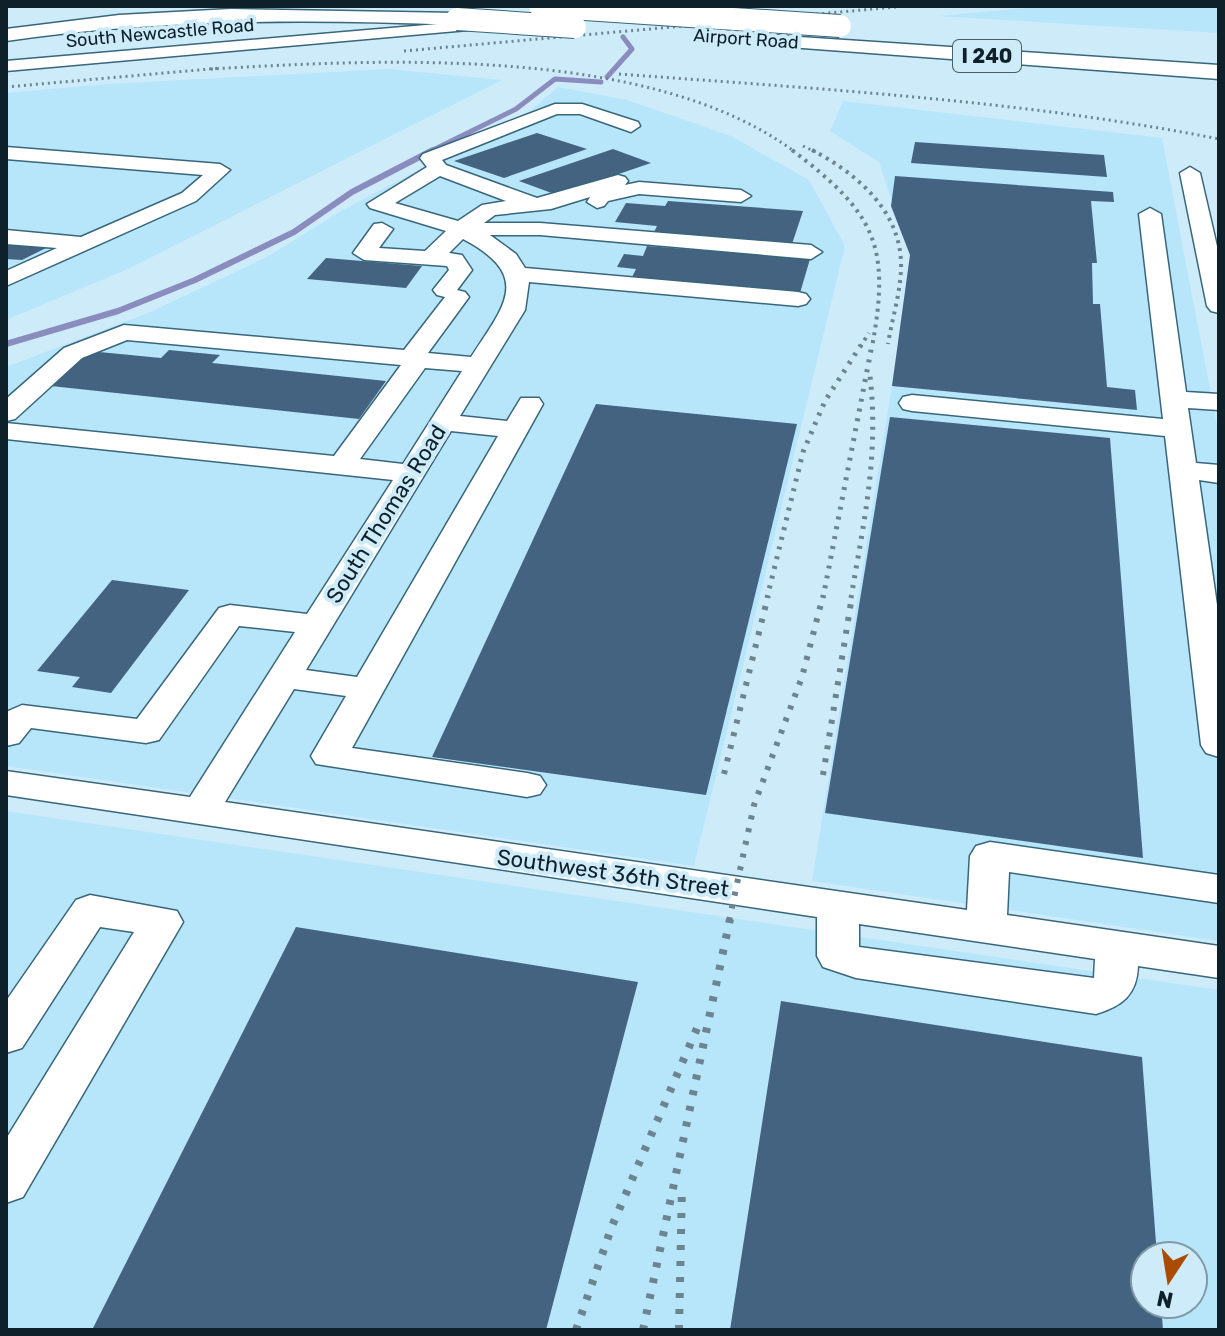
<svg xmlns="http://www.w3.org/2000/svg" width="1225" height="1336" viewBox="0 0 1225 1336" font-family="Rubik,sans-serif">
  <style>
    .built { fill: #b7e6fb; fill-rule: evenodd }
    .lines { fill: none; stroke-linecap: round; stroke-linejoin: round }
    .stream-far1 { stroke: #8a8cbe; stroke-width: 5 }
    .stream { stroke: #8a8cbe; stroke-width: 6 }
    .building { fill: #446381 }
    .minor-casing { stroke: #38667b; stroke-width: 3 }
    .highway-casing { stroke: #38667b; stroke-width: 3 }
    .minor { fill: #fff; fill-rule: evenodd }
    .highway { fill: #fff; fill-rule: evenodd }
    .rail-far4 { stroke: #6c8490; stroke-width: 3; stroke-dasharray: 2 4; stroke-linecap: butt }
    .rail-far3 { stroke: #6c8490; stroke-width: 4; stroke-dasharray: 3 5; stroke-linecap: butt }
    .rail-far2 { stroke: #6c8490; stroke-width: 5; stroke-dasharray: 3 7; stroke-linecap: butt }
    .rail-far1 { stroke: #6c8490; stroke-width: 6; stroke-dasharray: 4 9; stroke-linecap: butt }
    .rail { stroke: #6c8490; stroke-width: 8; stroke-dasharray: 5 11; stroke-linecap: butt }
    .highway-bridge-casing { stroke: #38667b; stroke-width: 24; stroke-linecap: butt }
    .highway-bridge { stroke: #fff; stroke-width: 22 }
    .labels { text-anchor: middle; dominant-baseline: central; stroke-width: 8; stroke-linejoin: round; paint-order: stroke }
    .far-street-label { font-size: 18px; fill: #0e212a; stroke: #ceebf9 }
    .shield { fill: #ceebf9; stroke: #485e68; stroke-width: 2 }
    .shield-label { font-size: 20px; font-weight: bold; fill: #0e212a }
    .street-label { font-size: 22px; fill: #0e212a; stroke: #ceebf9 }
  </style>
  <rect width="100%" height="100%" fill="#ceebf9"/>
  <g class="built">
    <path d="M1048,6h171v27l-281,-17z"/>
    <path d="M388,69l114,11 -374,189 -122,51v-227l102,-9z"/>
    <path d="M558,87l69,13 104,36 78,44 36,66 -151,620 -688,-100v-399l142,-54 119,-56 74,-46 189,-100z"/>
    <path d="M843,101l319,37 57,298v505l-407,-60 80,-495 18,-131 -31,-93 -49,-31z"/>
    <path d="M6,811l1213,179v340h-1213zM1145,1256h48v48h-48z"/>
  </g>
  <g class="lines">
    <g class="stream-far1">
      <path d="M607,77l25,-28 -9,-12"/>
      <path d="M429,152l87,-43 39,-30 46,3"/>
    </g>
    <path class="stream" d="M6,344l112,-33 77,-31 99,-48 58,-40 81,-42"/>
  </g>
  <g class="building">
    <path d="M537,133l50,16 -83,29 -50,-17z"/>
    <path d="M915,142l189,13 3,22 -196,-14z"/>
    <path d="M613,149l38,14 -94,32 -38,-14z"/>
    <path d="M895,176l218,16 1,10 -23,-1 6,62h-5l1,41h7l7,83 28,3 2,20 -245,-24 18,-131 -19,-49z"/>
    <path d="M668,201l135,10 -11,33 -138,-12 3,-6 -42,-4 11,-19 39,3z"/>
    <path d="M6,244l40,4 -24,12 -16,-1z"/>
    <path d="M647,246l163,13 -10,34 -169,-14 5,-10 -19,-2 7,-13 19,2z"/>
    <path d="M326,258l96,8 -16,22 -99,-9z"/>
    <path d="M169,350l51,5 -8,8 174,18 -27,38 -308,-33 38,-35 72,7z"/>
    <path d="M596,404l201,20 -91,371 -274,-38z"/>
    <path d="M890,417l220,21 33,420 -318,-45z"/>
    <path d="M112,580l77,10 -78,103 -39,-6 8,-10 -43,-6z"/>
    <path d="M296,927l342,55 -92,348h-454z"/>
    <path d="M781,1001l361,56 15,199h-12v48h16l2,26h-433z"/>
  </g>
  <g class="lines">
    <g class="minor-casing">
      <g id="minor">
        <path d="M496,19l6,2v6l-496,44v-10z"/>
        <path d="M555,104h27l56,18 2,4 -9,6 -51,-18h-23l-115,46 4,5 91,33 81,-23 7,2 3,4 -3,4 14,-3 102,8 10,6 -10,6 -102,-8 -31,7 -4,5 -7,2 -10,-6 3,-5 -39,12 -56,6 -11,8h56l271,22 11,7 -11,7 -271,-24h-50l26,19 9,14 273,24 8,2 4,5 -4,5 -8,2 -269,-24 -4,28 -65,106 47,5 14,-23h18l4,6 -191,344 175,25 13,3 6,9 -6,9 -13,3 -211,-33 -5,-8 35,-60 -52,-7 -69,113 742,108 3,-54 6,-10 14,-4 229,33v28l-210,-31 -2,43 212,31v32l-81,-12c-1,29 -16,40 -42,48l-240,-36 -33,-11 -6,-11v-39l-811,-122v-24l184,26 105,-165 -56,-6 -80,114 -13,3 -115,-15 -12,15 -13,3v-34l16,-7 115,14 82,-111 11,-3 77,9 86,-134 -387,-41v-16l328,33 67,-91 -274,-25 -45,18 -67,61 -9,2v-22l58,-51 60,-23 280,25 41,-53 -8,-2 -4,-5 16,-20 -2,-4 -83,-6 -11,-7 21,-29 8,-1 11,6 -14,19 46,3 21,-20 -76,-23 -3,-4 60,-37 -7,-9 3,-4zM440,176l66,25 -24,4 -24,16 -63,-18zM463,239c70,37 42,66 8,118l-43,-4 41,-56 -4,-5 -8,-2 15,-20 -10,-15 -13,-2zM425,368l37,3 -59,93 -43,-5zM451,431l47,5 -141,241 -51,-7zM859,924l236,35 -1,19 -235,-31z"/>
        <path d="M6,147l214,17 10,6 -34,31 -190,85v-15l51,-23 -51,-4v-14l75,7 101,-44 21,-18 -197,-16z"/>
        <path d="M1190,167l10,6 19,82v58l-8,-2 -4,-5 -27,-133z"/>
        <path d="M1150,208l11,6 25,178 33,2v16l-31,-2 8,55 23,2v18l-20,-3 20,139v138l-13,-4 -5,-8 -36,-309 -253,-25 -9,-2 -4,-6 4,-6 9,-2 251,24 -24,-205z"/>
        <path d="M90,895l87,16 6,11 -160,275 -17,6v-64l128,-207 -34,-5 -78,121 -16,5v-52l70,-101z"/>
      </g>
    </g>
    <g class="highway-casing">
      <g id="highway">
        <path d="M231,9l226,4 10,6 -10,6c-151,-6 -301,-6 -451,16v-12l113,-14z"/>
        <path d="M756,34l463,31v14l-470,-35 -3,-4z"/>
      </g>
    </g>
    <use href="#minor" class="minor"/>
    <use href="#highway" class="highway"/>
    <g class="rail-far4">
      <path d="M404,51l503,-45"/>
      <path d="M211,69c172,-10 440,-24 584,83"/>
      <path d="M619,74c201,15 402,26 600,65"/>
      <path d="M6,87l215,-19"/>
      <path d="M803,146l13,6"/>
    </g>
    <g class="rail-far3">
      <path d="M792,150c83,63 99,95 80,197"/>
      <path d="M812,150c46,24 91,63 89,119 -1,26 -9,50 -13,75"/>
      <path d="M860,347l9,-14"/>
    </g>
    <g class="rail-far2">
      <path d="M767,598l36,-146 22,-51 36,-56"/>
      <path d="M823,598l49,-253"/>
      <path d="M851,598c13,-78 28,-142 19,-222"/>
    </g>
    <g class="rail-far1">
      <path d="M724,774l44,-178"/>
      <path d="M823,775l29,-179"/>
      <path d="M729,921l25,-116 48,-128 21,-81"/>
    </g>
    <g class="rail">
      <path d="M576,1330l36,-104 86,-200"/>
      <path d="M643,1330l87,-411"/>
      <path d="M679,1330l3,-144"/>
    </g>
    <g class="highway-bridge-casing">
      <g id="highway-bridge">
        <path d="M540,6l300,20"/>
        <path d="M457,19l118,8"/>
      </g>
    </g>
    <use href="#highway-bridge" class="highway-bridge"/>
  </g>
  <g class="labels">
    <g class="far-street-label">
      <text transform="translate(160 33) rotate(-5)">South Newcastle Road</text>
      <text transform="translate(746 39) rotate(4)">Airport Road</text>
    </g>
    <rect class="shield" x="953" y="40" width="68" height="32" rx="6"/>
    <g class="shield-label">
      <text x="987" y="56">I 240</text>
    </g>
    <g class="street-label">
      <text transform="translate(386 514) rotate(-58)">South Thomas Road</text>
      <text transform="translate(613 873) rotate(8)">Southwest 36th Street</text>
    </g>
  </g>
  <rect width="1225" height="1336" fill="none" stroke="#0e212a" stroke-width="16"/>
  <g transform="translate(1169 1280) rotate(192)"><circle r="38" fill="#ceebf9" stroke="#819aa6" stroke-width="2"/>
  <path d="M0-6L14 30L0 20L-14 30Z" fill="#ab4b01"/>
  <text y="-12" font-size="22" font-weight="bold" text-anchor="middle" fill="#0e212a">N</text>
  </g>
</svg>
